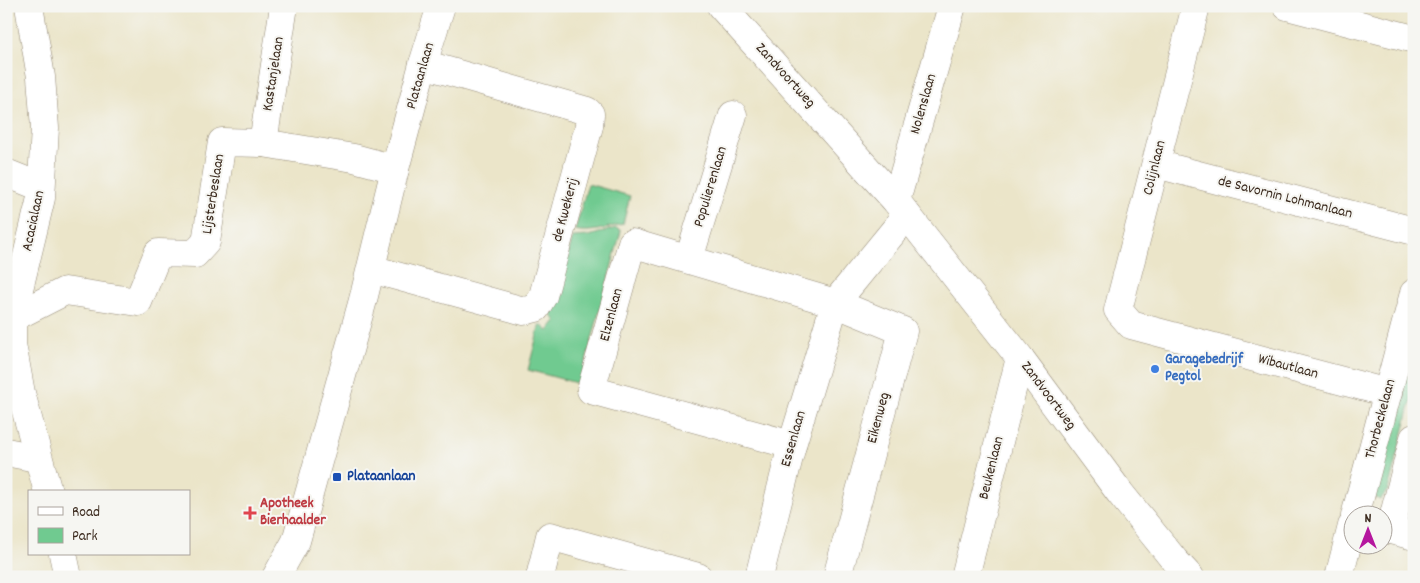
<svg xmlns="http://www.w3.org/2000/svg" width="1420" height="583" viewBox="0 0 1420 583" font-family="Dekko,sans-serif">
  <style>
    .green { fill: #70ca90; stroke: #567a57 }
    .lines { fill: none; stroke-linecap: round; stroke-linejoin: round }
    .minor-casing { stroke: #938874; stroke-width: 29 }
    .minor { stroke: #fff; stroke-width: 28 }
    .shop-dot { fill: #3f7fe0; stroke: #f6f6f2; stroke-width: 2 }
    .transit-dot { fill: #1a4fb4; stroke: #f6f6f2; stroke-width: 2 }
    .health-dot { fill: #e0444e; stroke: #f6f6f2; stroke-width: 2 }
    .labels { text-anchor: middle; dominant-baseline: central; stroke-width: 4; stroke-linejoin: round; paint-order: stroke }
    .street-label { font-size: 15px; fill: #3b2a1e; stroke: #f6f6f2 }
    .shop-label { font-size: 15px; font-weight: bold; fill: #366cbe; stroke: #f6f6f2; text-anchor: start }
    .transit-label { font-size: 15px; font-weight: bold; fill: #164399; stroke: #f6f6f2; text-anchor: start }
    .health-label { font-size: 15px; font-weight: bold; fill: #be3a42; stroke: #f6f6f2; text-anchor: start }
  </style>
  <rect width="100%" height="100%" fill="#f6f6f2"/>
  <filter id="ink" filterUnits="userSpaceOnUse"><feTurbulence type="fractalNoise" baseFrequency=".02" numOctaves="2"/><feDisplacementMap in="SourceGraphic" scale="10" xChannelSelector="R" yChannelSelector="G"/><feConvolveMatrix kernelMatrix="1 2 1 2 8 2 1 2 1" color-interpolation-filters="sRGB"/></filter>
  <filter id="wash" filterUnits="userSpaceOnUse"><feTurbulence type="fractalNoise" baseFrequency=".0096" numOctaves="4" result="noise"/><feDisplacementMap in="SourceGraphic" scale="20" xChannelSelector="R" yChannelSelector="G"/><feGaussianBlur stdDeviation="1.12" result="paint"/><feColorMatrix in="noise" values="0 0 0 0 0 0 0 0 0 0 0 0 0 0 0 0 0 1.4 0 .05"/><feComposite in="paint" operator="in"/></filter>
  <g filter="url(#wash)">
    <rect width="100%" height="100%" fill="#ebe5c9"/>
    <g class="green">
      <path d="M588,184l42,12 -7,28c-14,3 -33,10 -48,6z"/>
      <path d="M616,228l5,3 -41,153 -52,-14 12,-46 8,7 8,-10 -5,-6 22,-78 16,-1z"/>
      <path d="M1414,313v78l-26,99 -8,10 -7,-4z"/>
    </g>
  </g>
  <g filter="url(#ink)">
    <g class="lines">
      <g class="minor-casing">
        <g id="minor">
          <path d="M29,6l12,71 4,51 -4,70 -29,120v26l9,49 27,99"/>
          <path d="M721,6l175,195 124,157 100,135 55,68 15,16"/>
          <path d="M1196,6l-78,304 13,15 257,68"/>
          <path d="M1287,6l127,33"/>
          <path d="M263,143l21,-137"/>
          <path d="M1156,164l258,67"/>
          <path d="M6,173l35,14"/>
          <path d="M896,201l56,-195"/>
          <path d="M689,259l44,-144"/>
          <path d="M371,269l153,42 12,-3 7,-12 46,-170 1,-12 -3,-3 -164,-47"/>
          <path d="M12,318l53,-27 73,11 20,-49 37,1 11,-12 16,-100 41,1 91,15 41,11"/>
          <path d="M792,445l-201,-55 41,-147 203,60 68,28 -66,246"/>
          <path d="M6,452l31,6"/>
          <path d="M1355,516l59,-223"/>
          <path d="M1382,528l32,8"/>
          <path d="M1390,530l24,-92"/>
          <path d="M63,554l5,23"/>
          <path d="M276,577l20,-36 67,-241 32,-131 28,-105 18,-58"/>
          <path d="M540,577l10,-41 148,41"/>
          <path d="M759,577l33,-132 43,-142 72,-88"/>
          <path d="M965,577l55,-219"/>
          <path d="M1339,577l13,-51"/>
        </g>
      </g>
      <use href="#minor" class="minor"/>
    </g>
  </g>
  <circle class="shop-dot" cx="1155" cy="369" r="5"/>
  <rect class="transit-dot" x="332" y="472" width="10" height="10" rx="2.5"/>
  <path class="health-dot" d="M247.5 505.5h5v5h5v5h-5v5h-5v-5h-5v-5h5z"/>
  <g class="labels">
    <g class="street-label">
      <text transform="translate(274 74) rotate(-81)">Kastanjelaan</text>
      <text transform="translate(421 76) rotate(-74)">Plataanlaan</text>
      <text transform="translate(785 76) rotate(48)">Zandvoortweg</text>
      <text transform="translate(924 104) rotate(-74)">Nolenslaan</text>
      <text transform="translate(1155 168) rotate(-76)">Colijnlaan</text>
      <text transform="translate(711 187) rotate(-73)">Populierenlaan</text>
      <text transform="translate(214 194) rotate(-81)">Lijsterbeslaan</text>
      <text transform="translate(1285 198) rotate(14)">de Savornin Lohmanlaan</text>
      <text transform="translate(566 210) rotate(-75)">de Kwekerij</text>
      <text transform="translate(34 221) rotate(-78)">Acacialaan</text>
      <text transform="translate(612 315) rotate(-75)">Elzenlaan</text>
      <text transform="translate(1288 367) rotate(15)">Wibautlaan</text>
      <text transform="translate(1048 396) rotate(53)">Zandvoortweg</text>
      <text transform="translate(879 418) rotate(-75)">Eikenweg</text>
      <text transform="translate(1381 419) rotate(-75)">Thorbeckelaan</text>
      <text transform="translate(794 439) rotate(-74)">Essenlaan</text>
      <text transform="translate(992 468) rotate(-76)">Beukenlaan</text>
    </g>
    <g class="shop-label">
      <text x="1165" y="360">Garagebedrijf<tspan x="1165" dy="17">Pegtol</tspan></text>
    </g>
    <g class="transit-label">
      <text x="347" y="477">Plataanlaan</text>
    </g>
    <g class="health-label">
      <text x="260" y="504">Apotheek<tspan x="260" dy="17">Bierhaalder</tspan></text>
    </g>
  </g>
  <rect width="1420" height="583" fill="none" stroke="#f6f6f2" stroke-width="25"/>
  <rect x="28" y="490" width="162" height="65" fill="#f6f6f2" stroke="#aba49d"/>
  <rect x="38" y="507" width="25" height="8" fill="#ffffff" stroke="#aba49d"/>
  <text x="72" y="516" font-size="15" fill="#3b2a1e">Road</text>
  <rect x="38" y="528" width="25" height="15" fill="#70ca90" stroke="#aba49d"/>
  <text x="72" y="540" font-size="15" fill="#3b2a1e">Park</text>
  <g transform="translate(1368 530)"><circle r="24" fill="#f6f6f2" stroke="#aba49d"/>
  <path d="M0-4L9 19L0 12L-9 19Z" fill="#b5179e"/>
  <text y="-8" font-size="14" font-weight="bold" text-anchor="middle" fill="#3b2a1e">N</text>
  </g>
</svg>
